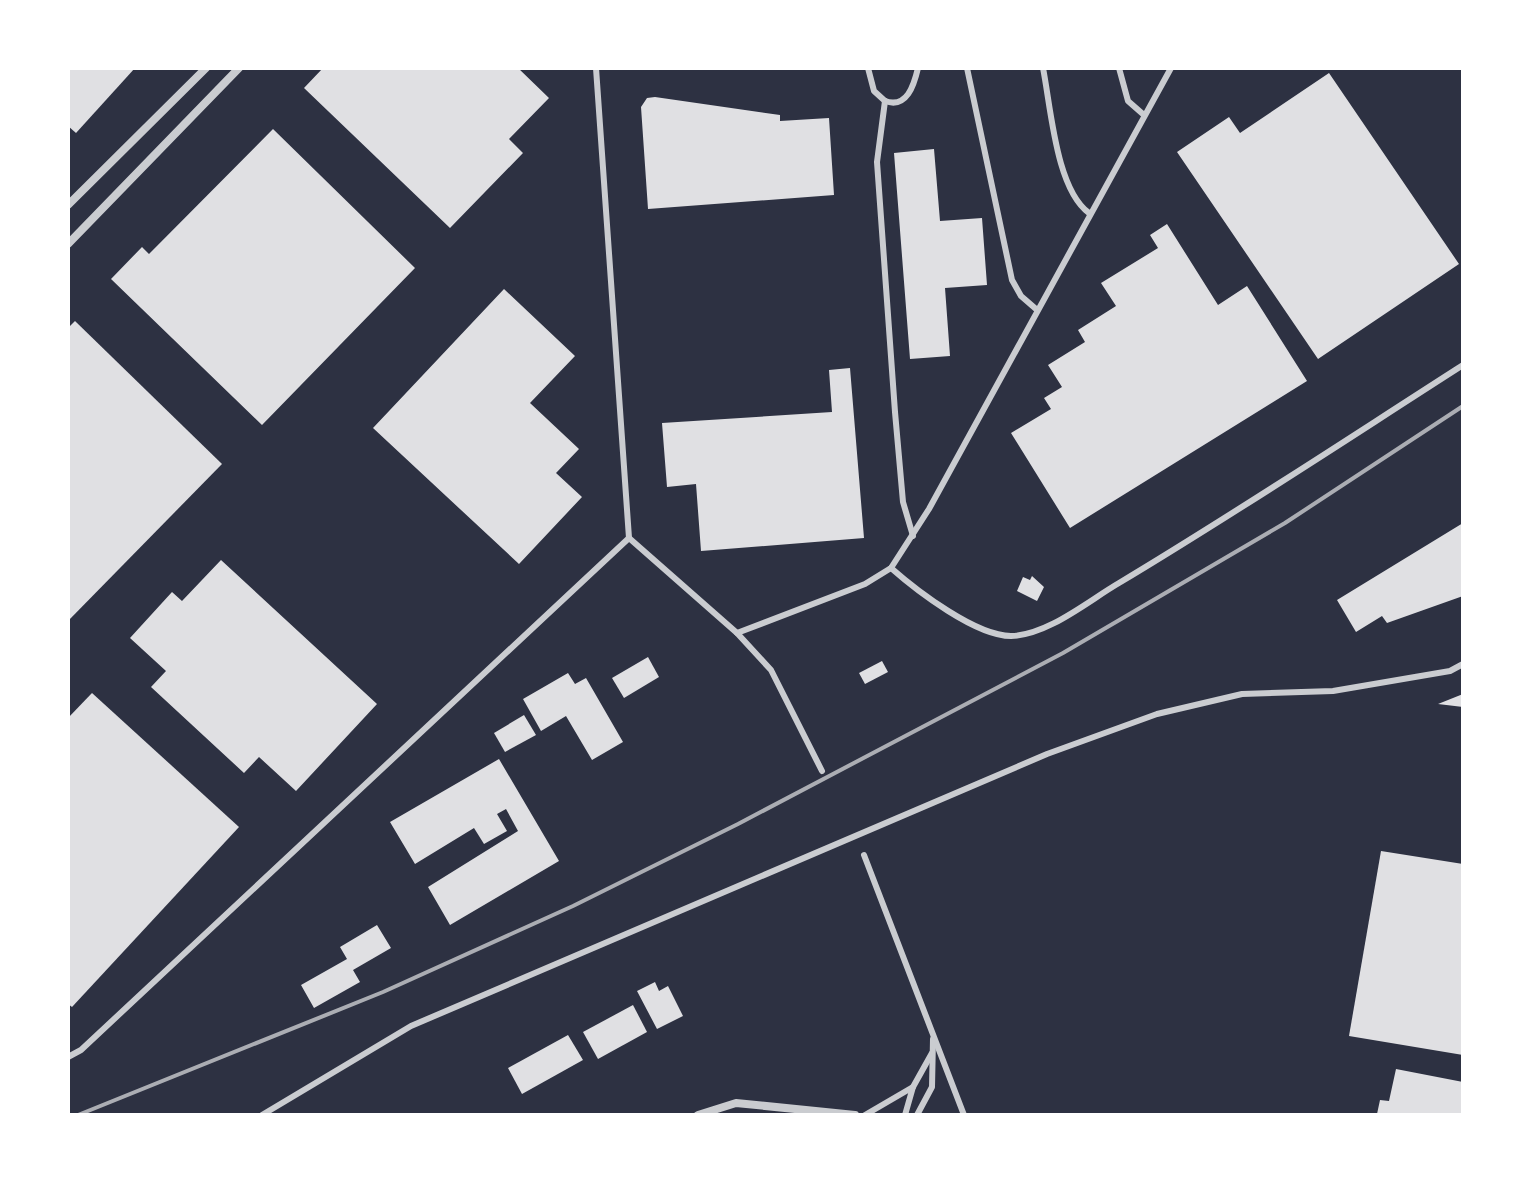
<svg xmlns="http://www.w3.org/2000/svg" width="1531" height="1183" viewBox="0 0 1531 1183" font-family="'Libre Baskerville',serif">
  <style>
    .building { fill: #e0e0e3 }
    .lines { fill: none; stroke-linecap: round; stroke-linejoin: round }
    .minor { stroke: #caccd0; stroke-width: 6 }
    .tertiary { stroke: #caccd0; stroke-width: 8 }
    .rail { stroke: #abadb3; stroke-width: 4 }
  </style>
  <rect width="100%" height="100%" fill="#2d3142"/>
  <g class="building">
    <path d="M68,68h67l-59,65 -8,-7z"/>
    <path d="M323,68h195l31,30 -40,41 14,14 -73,75 -146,-140z"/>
    <path d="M1329,73l130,191 -141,95 -141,-207 52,-35 11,16z"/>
    <path d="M655,97l125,18v6l49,-3 5,77 -186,14 -7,-102 6,-9z"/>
    <path d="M273,129l142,139 -153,157 -151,-146 31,-32 7,7z"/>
    <path d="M934,149l6,72 42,-3 5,67 -42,3 5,68 -40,3 -16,-206z"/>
    <path d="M1167,224l51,81 29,-19 60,95 -237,147 -59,-95 40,-24 -7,-11 18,-11 -14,-22 37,-23 -7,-12 38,-24 -15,-23 57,-35 -8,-13z"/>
    <path d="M504,289l71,67 -45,47 49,46 -23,24 26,24 -63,67 -146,-136z"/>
    <path d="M75,321l147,143 -154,157v-293z"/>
    <path d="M850,368l14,170 -163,13 -5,-67 -29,3 -5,-64 170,-11 -3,-42z"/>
    <path d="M1463,523v73l-76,27 -5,-7 -26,16 -19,-32z"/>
    <path d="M221,560l156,144 -81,87 -37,-34 -15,16 -93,-86 15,-16 -36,-33 42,-46 10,9z"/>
    <path d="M1032,576l12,11 -7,14 -20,-10 6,-14 7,3z"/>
    <path d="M648,657l11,20 -35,21 -12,-20z"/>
    <path d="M882,661l6,11 -23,12 -6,-11z"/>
    <path d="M568,673l7,11 11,-6 37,64 -31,18 -26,-44 -25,15 -18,-32z"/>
    <path d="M92,693l147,134 -167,180 -4,-3v-286z"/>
    <path d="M1463,694v13l-25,-3z"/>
    <path d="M524,715l12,20 -31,17 -11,-19z"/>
    <path d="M499,759l60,102 -109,64 -22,-38 90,-56 -12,-22 -9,5 10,17 -23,13 -10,-16 -59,36 -25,-42z"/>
    <path d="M1381,851l82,13v191l-114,-19z"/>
    <path d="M377,925l14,23 -38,22 7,12 -46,26 -13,-23 46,-26 -7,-12z"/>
    <path d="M655,982l4,9 9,-5 15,30 -26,13 -20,-38z"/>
    <path d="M633,1005l14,27 -49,27 -15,-27z"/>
    <path d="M568,1035l15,25 -61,34 -14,-26z"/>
    <path d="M1396,1069l67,13v33l-86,-1 3,-14 9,1z"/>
  </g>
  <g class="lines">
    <g class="minor">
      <path d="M868,68l6,23 11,10"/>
      <path d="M967,68l45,212 9,16 15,13"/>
      <path d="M1043,68c8,40 13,121 46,145"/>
      <path d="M1119,68l9,33 16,14"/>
      <path d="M885,101l-8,61 18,250 8,90 10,34"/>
      <path d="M885,101c22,8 29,-16 33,-33"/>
      <path d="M629,538l108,95 128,-49 26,-16 38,-59 242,-441"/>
      <path d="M891,568c26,23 85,68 120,68 37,-1 77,-35 108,-53 117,-70 230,-145 344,-218"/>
      <path d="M737,633l34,37 51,101"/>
      <path d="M864,855l100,260"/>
      <path d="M68,1057l13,-7 548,-512 -33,-470"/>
      <path d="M262,1115l149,-89 636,-272 110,-40 85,-20 91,-3 117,-20 13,-7"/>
      <path d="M865,1115l48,-28"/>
      <path d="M905,1115l8,-28 19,-34"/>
      <path d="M917,1115l15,-28 1,-48"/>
    </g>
    <g class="tertiary">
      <path d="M68,205l138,-137"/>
      <path d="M68,244l171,-176"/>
      <path d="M698,1115l38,-12 119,12"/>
    </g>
    <path class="rail" d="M78,1115l305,-123 190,-86 165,-82 325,-171 222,-130 178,-117"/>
  </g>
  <rect width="1531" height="1183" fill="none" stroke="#ffffff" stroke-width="140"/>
</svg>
